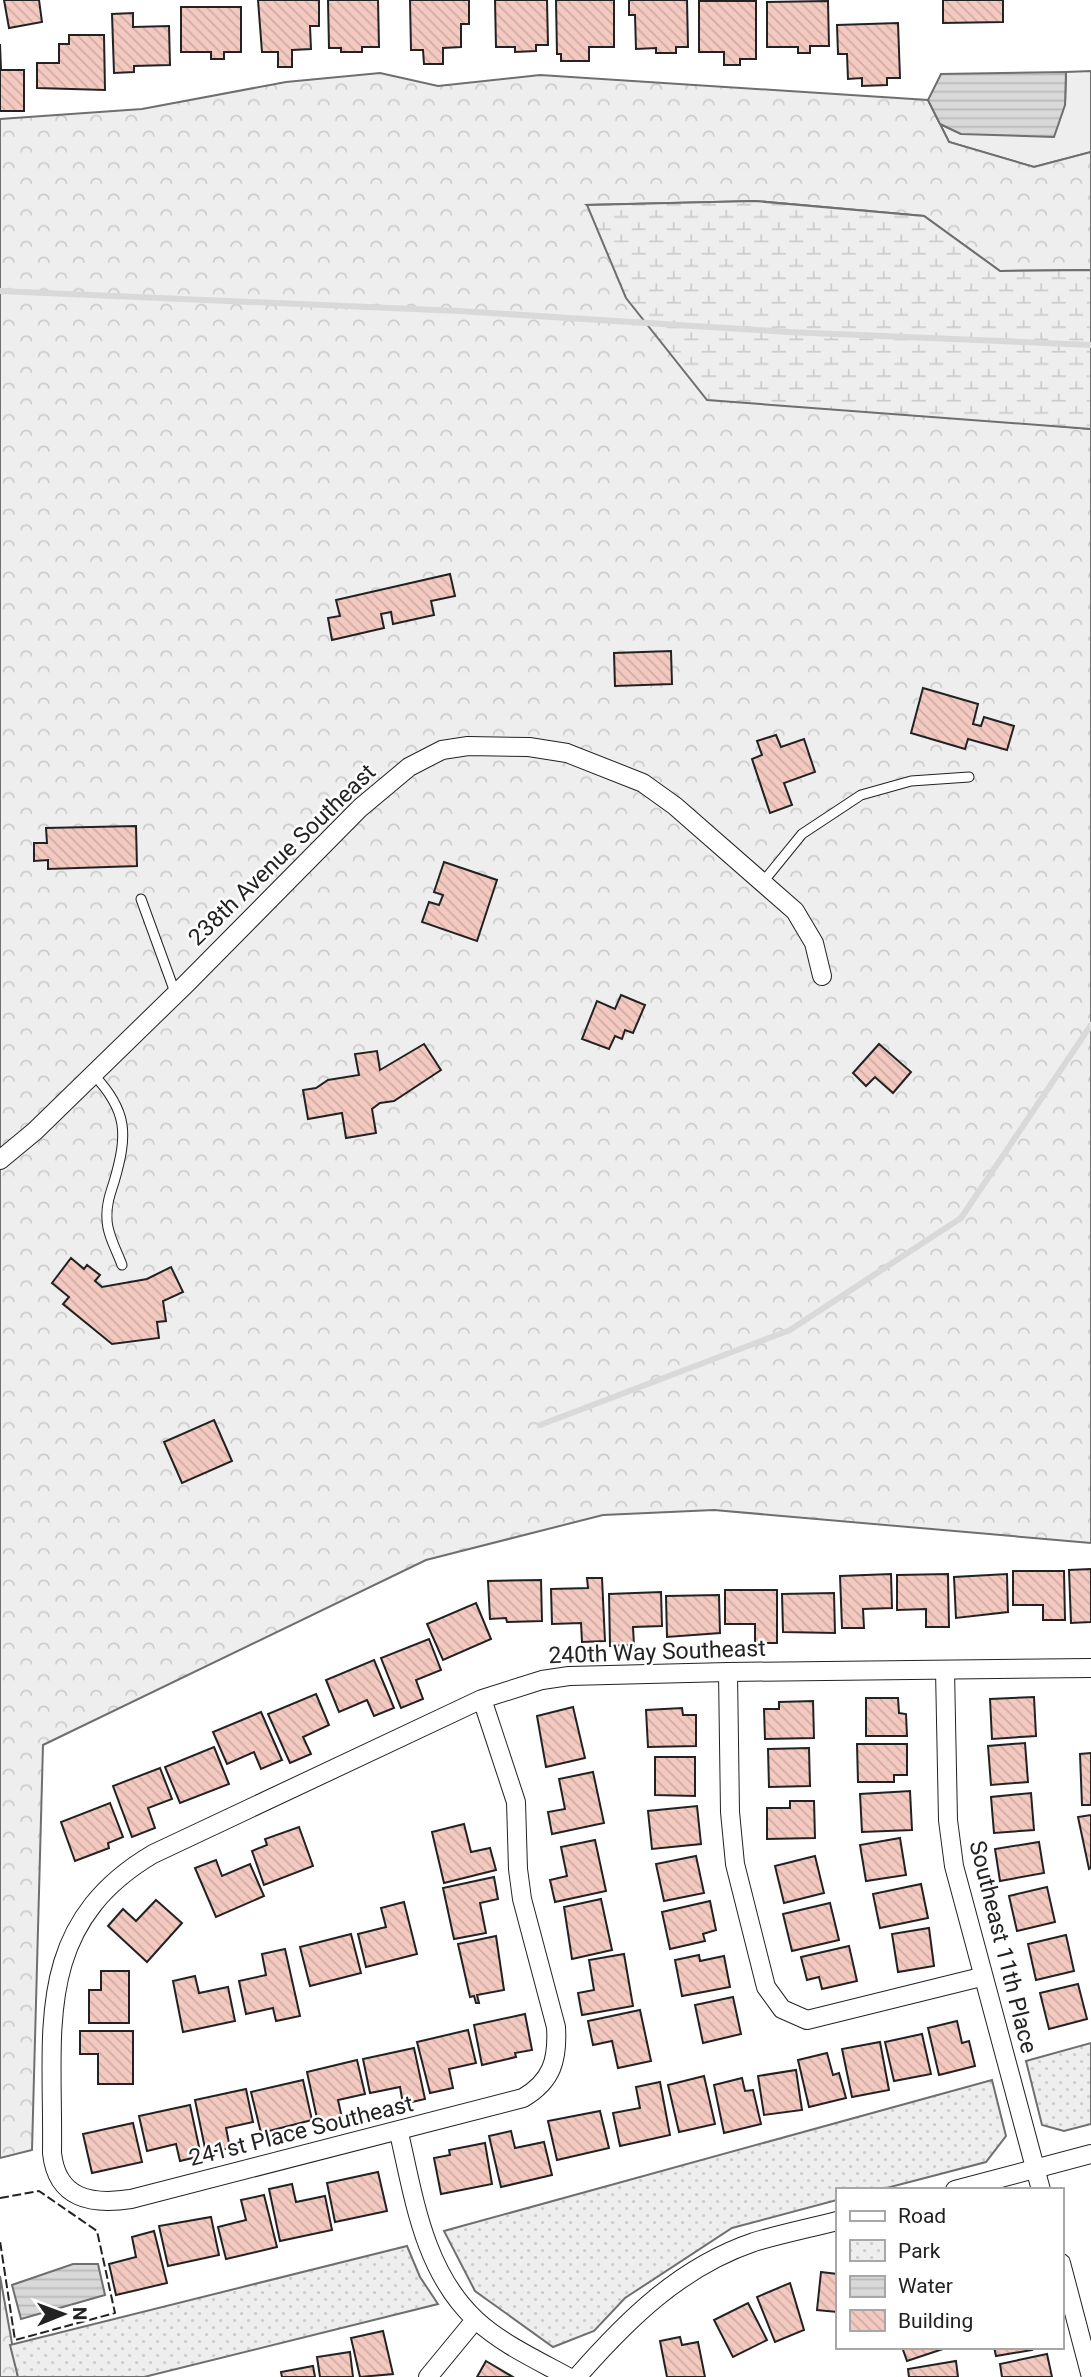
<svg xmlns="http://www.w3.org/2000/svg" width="1091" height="2377" viewBox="0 0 1091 2377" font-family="Roboto,sans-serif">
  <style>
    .grass { fill: #eee; stroke: #6f6f6f; stroke-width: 2 }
    .forest { fill: url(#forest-crowns); stroke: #6f6f6f; stroke-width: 2 }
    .wetland { fill: url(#wetland-marsh); stroke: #6f6f6f; stroke-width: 2 }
    .park { fill: url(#park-dots); stroke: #6f6f6f; stroke-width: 2 }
    .water { fill: url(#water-rules); stroke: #6f6f6f; stroke-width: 2 }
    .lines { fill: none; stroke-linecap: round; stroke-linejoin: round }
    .stream { stroke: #d9d9d9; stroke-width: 6 }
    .building { fill: url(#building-back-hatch); stroke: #222; stroke-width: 2 }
    .service-casing { stroke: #222; stroke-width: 11 }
    .minor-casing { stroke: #222; stroke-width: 20 }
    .service { stroke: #fff; stroke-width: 9 }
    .minor { stroke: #fff; stroke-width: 18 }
    .fence { stroke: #222; stroke-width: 2; stroke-dasharray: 9 3.5; stroke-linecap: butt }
    .labels { text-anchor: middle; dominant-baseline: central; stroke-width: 5; stroke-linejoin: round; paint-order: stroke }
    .street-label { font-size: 23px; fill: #222; stroke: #fff }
  </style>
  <defs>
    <pattern id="forest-crowns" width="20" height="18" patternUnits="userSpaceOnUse" patternTransform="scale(1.75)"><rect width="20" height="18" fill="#eee"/><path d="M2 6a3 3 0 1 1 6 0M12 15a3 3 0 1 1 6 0" fill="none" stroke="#ccc"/></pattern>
    <pattern id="wetland-marsh" width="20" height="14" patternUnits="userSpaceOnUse" patternTransform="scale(1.75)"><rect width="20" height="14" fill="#eee"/><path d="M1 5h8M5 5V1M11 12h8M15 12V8" fill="none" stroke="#ccc"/></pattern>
    <pattern id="park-dots" width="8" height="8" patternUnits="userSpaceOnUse" patternTransform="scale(1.75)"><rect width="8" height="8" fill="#eee"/><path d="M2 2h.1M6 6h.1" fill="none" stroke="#ccc" stroke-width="1.8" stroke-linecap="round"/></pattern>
    <pattern id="water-rules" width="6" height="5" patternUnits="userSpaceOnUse" patternTransform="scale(1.75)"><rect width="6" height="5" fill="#d9d9d9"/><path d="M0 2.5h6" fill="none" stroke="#bababa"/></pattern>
    <pattern id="building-back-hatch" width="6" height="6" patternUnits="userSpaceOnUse" patternTransform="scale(1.75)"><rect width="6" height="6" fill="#f3c9c0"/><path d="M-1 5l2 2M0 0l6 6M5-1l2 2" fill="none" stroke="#d0aca5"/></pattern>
  </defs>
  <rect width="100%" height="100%" fill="#fff"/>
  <path class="grass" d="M1091,71v81l-57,15 -85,-25 -9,-18 21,10 104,-29 1,-33z"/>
  <g class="forest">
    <path d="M380,73l58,13 102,-11 388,25 21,42 85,25 57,-15v118l-91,1 -76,-55 -169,-15 -168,4 346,210 158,14v1114l-377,-33 -111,5 -177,45 -383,185 -11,405 -32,8v-2039l142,-10 144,-27z"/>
    <path d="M0,2276l18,101h-18z"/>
  </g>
  <path class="wetland" d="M755,201l169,15 76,55 91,-1v159l-384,-29 -81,-102 -39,-93z"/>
  <g class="park">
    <path d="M1091,2043v81l-27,7 -22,-6 -16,-64z"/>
    <path d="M992,2080l14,56 -20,26 -107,28h-42v10l-105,28 -107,70 -31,33 -41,16 -78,-56 -31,-60z"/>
    <path d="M407,2246l13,31 18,27 -294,73h-126l-8,-32z"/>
  </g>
  <g class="water">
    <path d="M1066,72l-1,33 -11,32 -93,-3 -21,-10 -12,-24 13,-26z"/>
    <path d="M73,2264h25l7,31 -84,24 -9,-34z"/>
  </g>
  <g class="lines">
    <g class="stream">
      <path d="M0,291l459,20 329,21 303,13"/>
      <path d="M540,1425l250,-95 171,-112 130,-193"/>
    </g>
  </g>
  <g class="building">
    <path d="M4,0h35l3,22 -33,6z"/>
    <path d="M258,0h61v26h-9l1,23 -19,1v17h-14v-15h-16z"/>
    <path d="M328,0h50l1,47h-17v5h-21v-4h-12z"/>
    <path d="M410,0h59v24h-8v23l-18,1v16h-19l-1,-14h-12z"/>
    <path d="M495,0h52l1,45h-12v6l-21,1v-5h-19z"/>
    <path d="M556,0h58v47h-25v14h-28v-7h-4z"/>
    <path d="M629,0h58l1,47h-12v6h-20v-5l-20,1 -1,-34h-6z"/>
    <path d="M943,0h60v22l-60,1z"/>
    <path d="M699,1h57v58h-16v6h-16v-13h-25z"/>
    <path d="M828,1l1,45h-19v7h-12v-6h-31v-45z"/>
    <path d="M181,7h60v45h-17v7h-13v-7h-30z"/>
    <path d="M133,13v14l36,-1 1,39 -36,1v6l-20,1 -2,-59z"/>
    <path d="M898,23l2,55h-13v7l-25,1v-8l-14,1 -1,-25h-9l-1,-29z"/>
    <path d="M69,35h35l1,55 -68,-2v-25h22v-19h10z"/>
    <path d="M0,44l1,26h23v41h-24z"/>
    <path d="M450,574l5,22 -24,5 3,14 -41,9 -2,-12 -10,2 3,14 -52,12 -4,-22 12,-2 -4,-16z"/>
    <path d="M671,651l1,33 -57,2 -1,-33z"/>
    <path d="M923,688l55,16 -5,20 8,2 3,-9 30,9 -7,24 -39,-11 -3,10 -54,-16z"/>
    <path d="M776,735l5,12 23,-8 11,33 -31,11 8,22 -22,8 -18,-54 10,-4 -5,-14z"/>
    <path d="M136,826l1,40 -89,3v-9l-14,1v-18h13l-1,-15z"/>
    <path d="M444,862l53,18 -20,61 -55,-19 7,-20 10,3 4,-10 -9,-3z"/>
    <path d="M621,995l24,10 -12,28 -8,-3 -3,9 -7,-3 -6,13 -27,-10 15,-38 18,8z"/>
    <path d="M424,1044l17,26 -47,31 -14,2 -8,6 4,24 -30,5 -4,-25 -34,6 -5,-29 13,-2 12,-8 31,-5 -4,-21 22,-3 3,19z"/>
    <path d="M879,1044l32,28 -18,21 -18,-16 -9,9 -13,-13z"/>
    <path d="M71,1258l13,11 3,-4 13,10 -5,6 7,6 45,-8 24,-12 12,25 -20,9 3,20 -9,1 2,16 -47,6 -49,-40 6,-7 -17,-14z"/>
    <path d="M214,1420l18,41 -50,22 -18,-41z"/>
    <path d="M1091,1569v53l-20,1 -2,-53z"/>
    <path d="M1013,1571h51l1,49h-22v-15h-30z"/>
    <path d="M891,1574l1,34 -29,1 1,19h-22l-2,-52z"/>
    <path d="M948,1574l1,53h-23v-18l-29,1v-35z"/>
    <path d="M1007,1574l1,38 -52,6 -2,-41z"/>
    <path d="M587,1578h15l3,63 -23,1 -1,-19 -29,1 -1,-35 37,-1z"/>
    <path d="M541,1580l1,41 -35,1 -1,-4 -16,1 -2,-38z"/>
    <path d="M725,1590h52v53h-22v-19h-30z"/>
    <path d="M661,1592l1,34 -29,1 1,18 -24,1 -1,-52z"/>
    <path d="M834,1593l1,40 -52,-1 -1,-38z"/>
    <path d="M719,1595l1,38 -53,4 -1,-41z"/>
    <path d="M476,1603l15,36 -48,21 -16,-36z"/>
    <path d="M429,1639l12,31 -25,10 7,19 -22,9 -20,-50z"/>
    <path d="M374,1660l20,48 -20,8 -7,-16 -28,12 -13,-32z"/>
    <path d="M316,1694l13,31 -26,12 8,17 -21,9 -22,-49z"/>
    <path d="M1034,1697l2,39 -44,3 -2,-40z"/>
    <path d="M866,1698h32l1,15 7,1 1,22h-41z"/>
    <path d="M813,1701l1,37 -49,1 -1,-30h15v-7z"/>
    <path d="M573,1707l12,51 -39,9 -9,-51z"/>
    <path d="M682,1708l1,7h13v31l-48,1 -2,-37z"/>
    <path d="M261,1712l21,48 -21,9 -7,-17 -27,12 -14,-32z"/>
    <path d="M1025,1743l3,39 -37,3 -3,-39z"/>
    <path d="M857,1744h50v31h-13v7h-36z"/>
    <path d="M214,1747l15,37 -49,19 -15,-36z"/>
    <path d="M809,1748l1,38 -41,1 -1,-38z"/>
    <path d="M1091,1753v52h-9l-2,-51z"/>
    <path d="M655,1757h40v39l-40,-1z"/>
    <path d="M160,1768l12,31 -24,9 7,20 -23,9 -19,-51z"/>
    <path d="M593,1772l11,51 -52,11 -4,-22 17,-3 -6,-30z"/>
    <path d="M910,1791l2,39 -50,2 -2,-38z"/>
    <path d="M1031,1793l3,37 -40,3 -3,-36z"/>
    <path d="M790,1801h24l1,37 -48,1v-31h23z"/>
    <path d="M110,1803l13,34 -15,6 1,5 -34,13 -14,-39z"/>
    <path d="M697,1806l4,38 -49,5 -4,-38z"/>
    <path d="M1091,1815v53l-2,1 -11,-52z"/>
    <path d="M464,1824l7,28 19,-4 6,22 -52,13 -12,-51z"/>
    <path d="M299,1827l14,39 -49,19 -12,-34 15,-6 -2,-6z"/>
    <path d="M900,1838l6,37 -40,6 -6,-36z"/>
    <path d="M595,1840l11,51 -51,11 -5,-22 17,-4 -6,-29z"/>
    <path d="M1039,1842l5,31 -44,8 -5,-32z"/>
    <path d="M696,1856l8,37 -40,8 -8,-37z"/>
    <path d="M815,1856l9,37 -40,10 -9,-37z"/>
    <path d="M216,1860l6,16 28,-12 14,32 -48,21 -21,-49z"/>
    <path d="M494,1877l4,22 -18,4 6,30 -32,6 -11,-51z"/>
    <path d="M921,1884l7,34 -48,10 -7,-34z"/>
    <path d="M1047,1887l8,35 -38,9 -8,-35z"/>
    <path d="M601,1899l11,51 -40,9 -8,-52z"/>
    <path d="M156,1900l26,23 -35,39 -39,-36 15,-17 13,12z"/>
    <path d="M710,1901l6,29 -13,4 2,7 -35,8 -8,-37z"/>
    <path d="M404,1902l13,52 -51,13 -8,-33 28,-7 -5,-19z"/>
    <path d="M830,1903l9,37 -47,11 -9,-37z"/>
    <path d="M929,1928l5,38 -36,6 -6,-38z"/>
    <path d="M351,1934l10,39 -51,13 -10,-39z"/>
    <path d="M1066,1935l8,36 -38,9 -8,-36z"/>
    <path d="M496,1936l8,54 -27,5 2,8h-3l-2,-7 -4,1 -12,-53z"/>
    <path d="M849,1946l8,35 -35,8 -3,-12 -12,3 -6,-23z"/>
    <path d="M285,1949l15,67 -24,5 -3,-13 -27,6 -7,-33 27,-6 -4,-21z"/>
    <path d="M624,1954l9,52 -51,9 -4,-22 16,-3 -5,-30z"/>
    <path d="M699,1955l1,6 24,-5 6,31 -48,9 -7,-36z"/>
    <path d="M101,1971h28v52h-40v-33h12z"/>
    <path d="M195,1976l4,17 29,-6 7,34 -52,11 -10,-51z"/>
    <path d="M1078,1984l9,35 -38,10 -9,-36z"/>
    <path d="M733,1997l8,37 -38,9 -8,-38z"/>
    <path d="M640,2010l11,51 -33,7 -6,-27 -19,4 -5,-24z"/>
    <path d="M525,2014l7,36 -17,3 1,4 -34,8 -8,-40z"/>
    <path d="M957,2021l5,22 7,-2 6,25 -36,9 -11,-47z"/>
    <path d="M468,2030l8,33 -27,6 4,19 -23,5 -13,-51z"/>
    <path d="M80,2031h53v53h-35v-30h-18z"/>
    <path d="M922,2034l9,40 -37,7 -9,-39z"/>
    <path d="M880,2042l9,48 -37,7 -10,-48z"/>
    <path d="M414,2048l11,51 -22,5 -3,-17 -30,6 -7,-34z"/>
    <path d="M827,2053l6,22 6,-2 7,25 -37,9 -11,-47z"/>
    <path d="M357,2060l8,34 -27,6 4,18 -24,5 -11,-51z"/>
    <path d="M796,2070l6,40 -38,5 -6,-39z"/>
    <path d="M704,2076l11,48 -36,8 -11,-47z"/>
    <path d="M742,2078l3,13 8,-1 8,34 -37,9 -10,-48z"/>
    <path d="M303,2080l9,40 -51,13 -10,-41z"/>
    <path d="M660,2082l10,53 -50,11 -7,-33 27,-5 -4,-21z"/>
    <path d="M246,2089l7,33 -27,6 4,20 -24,5 -11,-53z"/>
    <path d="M190,2105l11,51 -21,5 -4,-17 -29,7 -8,-35z"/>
    <path d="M600,2111l9,37 -52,12 -9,-39z"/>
    <path d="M133,2123l9,39 -50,11 -9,-39z"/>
    <path d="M511,2131l4,17 29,-6 8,33 -51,12 -12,-51z"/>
    <path d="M485,2143l7,41 -51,10 -7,-36 16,-3 -1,-5z"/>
    <path d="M378,2172l9,39 -52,11 -8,-39z"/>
    <path d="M292,2184l4,18 29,-6 7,34 -52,11 -11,-52z"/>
    <path d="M264,2195l13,52 -51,12 -8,-32 28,-7 -5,-20z"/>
    <path d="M211,2217l8,38 -51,11 -9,-40z"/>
    <path d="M154,2231l13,52 -51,12 -7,-31 27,-7 -4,-20z"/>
    <path d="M821,2272l16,2v38l-20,-2z"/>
    <path d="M790,2283l14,47 -29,12 -18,-45z"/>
    <path d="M748,2303l19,37 -34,17 -19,-37z"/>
    <path d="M383,2331l10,43 -33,3 -9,-39z"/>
    <path d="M680,2337l2,8 16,-3 7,35h-38l-7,-36z"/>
    <path d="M902,2347h44v1l-39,13z"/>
    <path d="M994,2347h37l1,3 -36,6z"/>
    <path d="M350,2352l3,25h-33l-3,-20z"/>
    <path d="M1047,2354l5,23h-50l-2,-13z"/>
    <path d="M486,2361l27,16h-36z"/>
    <path d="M956,2361l2,16h-49l-1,-8z"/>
    <path d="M313,2366l2,11h-33l-1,-5z"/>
  </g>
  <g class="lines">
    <g class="service-casing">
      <g id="service">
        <path d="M763,882l39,-48 59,-39 50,-14 58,-4"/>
        <path d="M141,899l35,96"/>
        <path d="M93,1074c35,37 35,60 21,108 -4,12 -8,24 -7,37 0,15 10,32 15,46"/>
      </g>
    </g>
    <g class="minor-casing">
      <g id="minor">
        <path d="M0,1160l35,-29 151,-147 174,-176 49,-41 33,-17 26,-4 61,1 38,6 76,30 32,23 120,105 19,32 8,33"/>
        <path d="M945,1670l3,150 6,46 87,324"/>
        <path d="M728,1672l2,140 5,52 31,123 16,22 25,11 174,-43"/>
        <path d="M482,1699l34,103 2,67 4,30 34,128c2,33 -4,54 -33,71l-392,101c-40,6 -74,0 -79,-46 2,-121 -21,-227 101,-299l329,-155 60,-19 27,-4 159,-4 363,-4"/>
        <path d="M399,2133c15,65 25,139 77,187 26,24 61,40 92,57"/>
        <path d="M955,2190l136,-36"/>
        <path d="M1061,2263l30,114"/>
        <path d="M428,2377l47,-57"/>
        <path d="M577,2377c50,-57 103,-110 177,-135 27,-8 56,-14 83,-21"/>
      </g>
    </g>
    <use href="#service" class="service"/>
    <use href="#minor" class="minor"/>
    <path class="fence" d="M0,2198l39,-7 58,40 18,82 -100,27 -15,-99"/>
  </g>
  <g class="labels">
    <g class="street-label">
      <text transform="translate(282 855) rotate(-44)">238th Avenue Southeast</text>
      <text transform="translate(657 1652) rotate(-2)">240th Way Southeast</text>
      <text transform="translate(1003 1947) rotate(76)">Southeast 11th Place</text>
      <text transform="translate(301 2131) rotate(-14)">241st Place Southeast</text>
    </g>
  </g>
  <rect x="836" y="2188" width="228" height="161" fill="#ffffff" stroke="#a7a7a7" stroke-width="2"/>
  <rect x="850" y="2211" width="35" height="10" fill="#ffffff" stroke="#a7a7a7" stroke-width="2"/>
  <text x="898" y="2223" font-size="21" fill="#222222">Road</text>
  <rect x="850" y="2240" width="35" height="21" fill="url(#park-dots)" stroke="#a7a7a7" stroke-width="2"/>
  <text x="898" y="2258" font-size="21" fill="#222222">Park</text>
  <rect x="850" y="2276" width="35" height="21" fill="url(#water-rules)" stroke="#a7a7a7" stroke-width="2"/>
  <text x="898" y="2293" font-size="21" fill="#222222">Water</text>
  <rect x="850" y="2310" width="35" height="21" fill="url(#building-back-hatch)" stroke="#a7a7a7" stroke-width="2"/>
  <text x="898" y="2328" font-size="21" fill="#222222">Building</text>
  <g transform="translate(63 2314) rotate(89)" stroke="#ffffff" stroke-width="5" paint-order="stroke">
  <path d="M0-5L12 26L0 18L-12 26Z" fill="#222222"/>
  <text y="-10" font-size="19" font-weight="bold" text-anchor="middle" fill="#222222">N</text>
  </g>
</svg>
